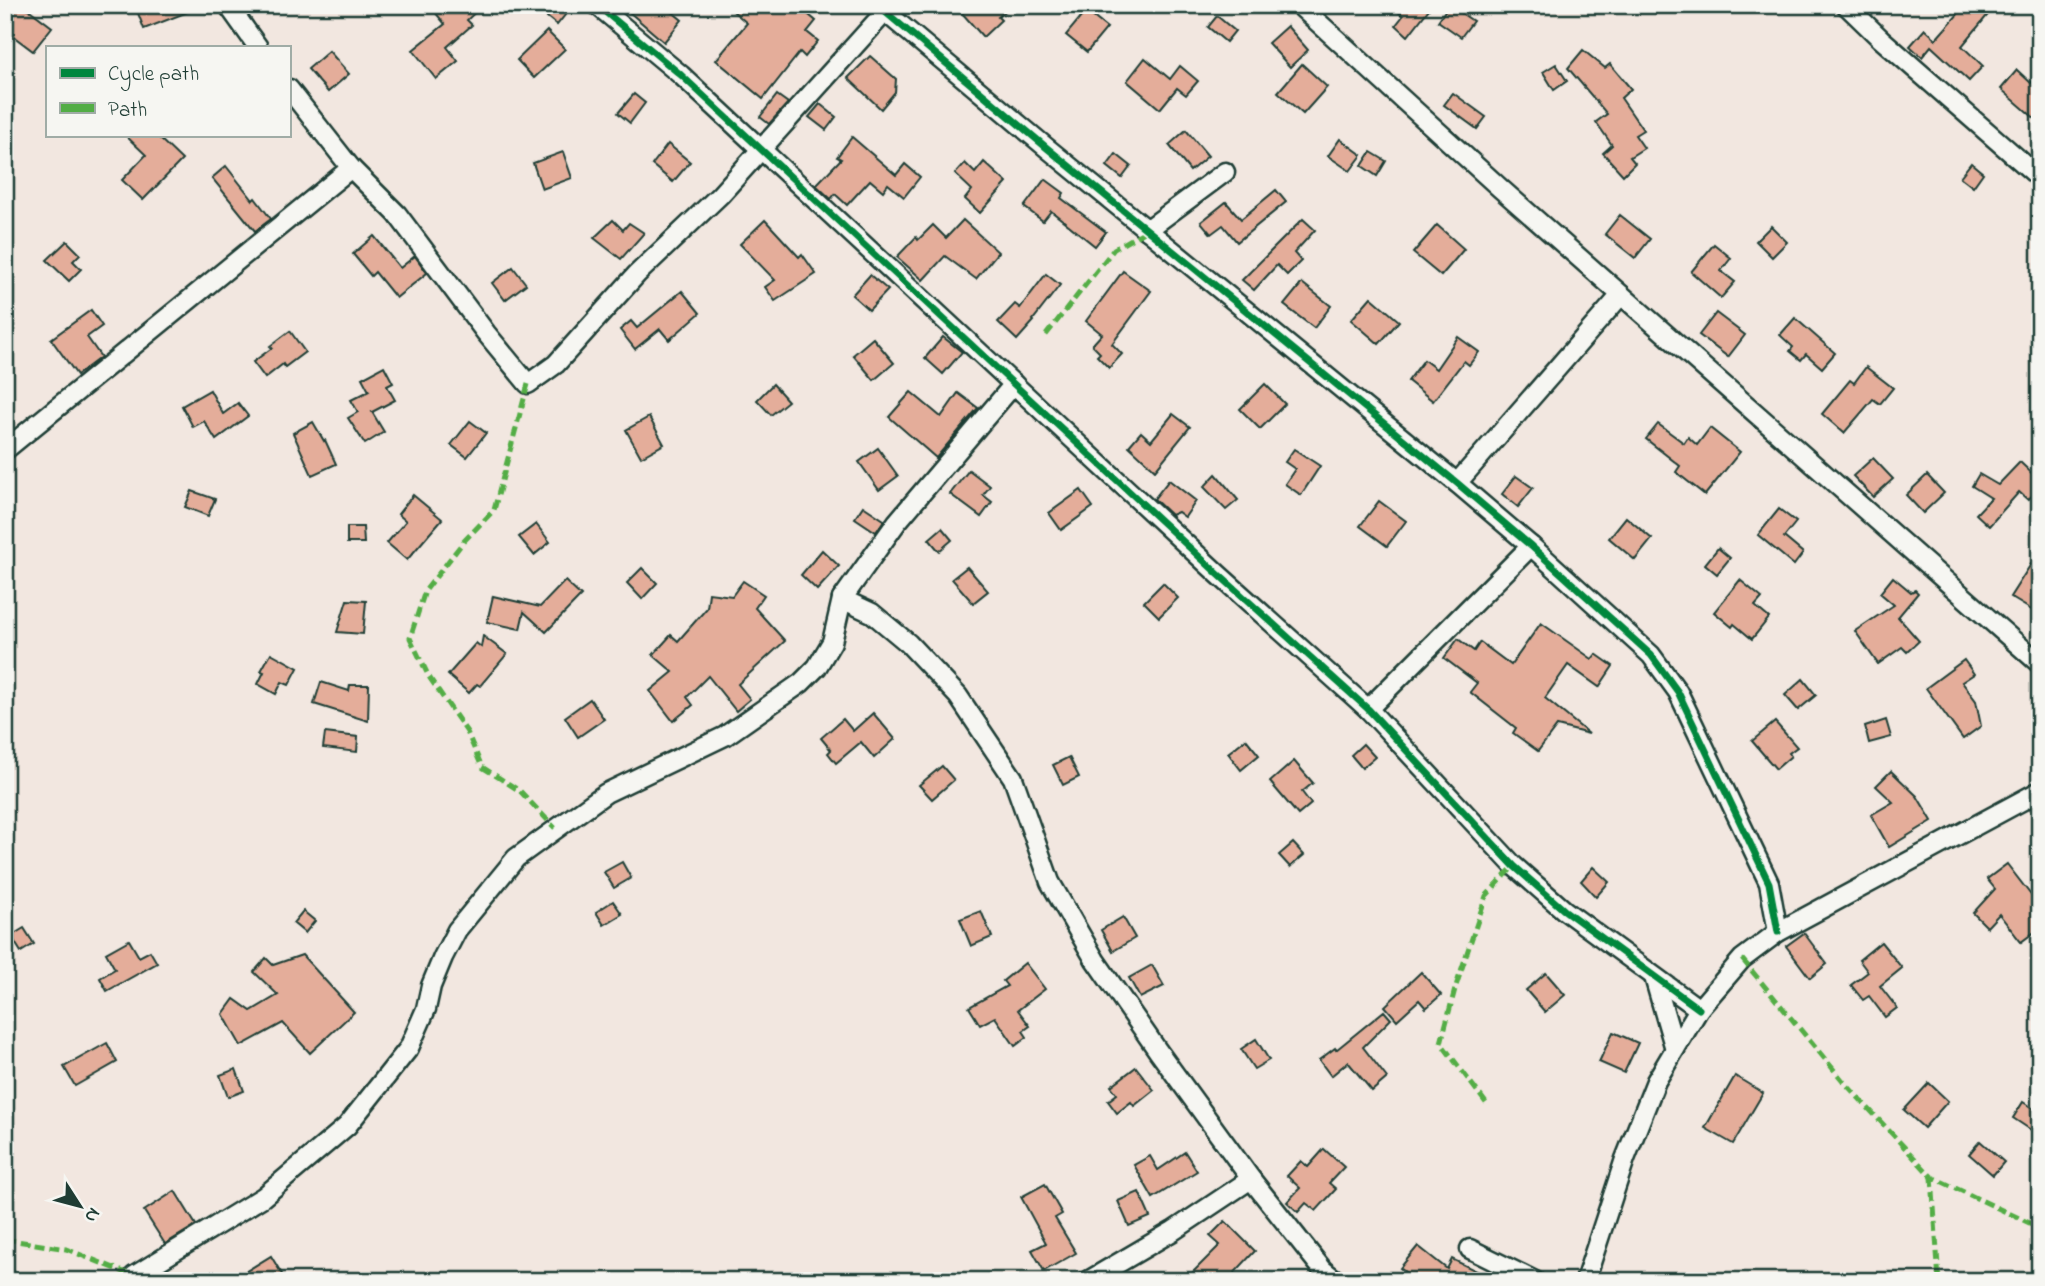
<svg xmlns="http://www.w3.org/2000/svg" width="2045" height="1286" viewBox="0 0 2045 1286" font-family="'Indie Flower',sans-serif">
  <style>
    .building { fill: #e4ad9a; stroke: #1f3d34; stroke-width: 2 }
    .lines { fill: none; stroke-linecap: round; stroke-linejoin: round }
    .minor-casing { stroke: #1f3d34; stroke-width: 23 }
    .minor { stroke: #f6f6f2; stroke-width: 18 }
    .quiet { stroke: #52ad45; stroke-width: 5; stroke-dasharray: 10 5; stroke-linecap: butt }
    .cycleway-casing { stroke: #f6f6f2; stroke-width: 11 }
    .cycleway { stroke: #00873e; stroke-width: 7 }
  </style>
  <rect width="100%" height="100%" fill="#f2e7e0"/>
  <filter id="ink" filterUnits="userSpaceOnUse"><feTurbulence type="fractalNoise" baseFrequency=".0143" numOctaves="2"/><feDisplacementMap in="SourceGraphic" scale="14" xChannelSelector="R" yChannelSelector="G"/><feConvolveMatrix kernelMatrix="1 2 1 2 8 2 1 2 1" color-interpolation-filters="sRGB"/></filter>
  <g filter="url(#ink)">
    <g class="building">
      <path d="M5,5h18l29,22 -19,24 -28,-21z"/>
      <path d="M135,5h68v1l-59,23z"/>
      <path d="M429,5h54l-16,15 5,5 -25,22 11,14 -22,18 -23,-29 32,-26z"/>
      <path d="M532,5h41l-16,20z"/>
      <path d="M621,5h43l18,15 -18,22z"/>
      <path d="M726,5h71l19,16 -9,11 11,9 -13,16 -5,-5 -37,47 -47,-39 31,-37z"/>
      <path d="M955,5h58l-15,12 3,3 -18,17z"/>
      <path d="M1390,5h42l-24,31 -12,-11 7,-9z"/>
      <path d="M1449,5l24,16 -12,16 -23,-16z"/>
      <path d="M1966,5h30l-34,41 21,20 -14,15 -38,-35 -9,11 -12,-11 15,-17 11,10z"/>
      <path d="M1086,11l21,17 -20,24 -21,-17z"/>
      <path d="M1217,16l18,15 -9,11 -18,-15z"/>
      <path d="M1287,26l21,24 -18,17 -22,-24z"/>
      <path d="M547,31l18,18 -31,29 -17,-18z"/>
      <path d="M1583,50l22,18 5,-4 21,25 -10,9 22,32 -8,5 9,13 -14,9 5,6 -12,12 -20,-22 9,-8 -16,-23 11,-8 -39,-46z"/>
      <path d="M329,51l20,23 -21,18 -20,-23z"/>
      <path d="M870,56l26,23 -1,13 -14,17 -33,-31z"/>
      <path d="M1145,58l25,21 10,-13 18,15 -12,14 -9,-7 -17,21 -33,-28z"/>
      <path d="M1302,64l25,23 -24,27 -25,-22z"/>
      <path d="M1556,64l11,17 -13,9 -11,-18z"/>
      <path d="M2017,70l14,13 9,-11v51l-39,-34z"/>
      <path d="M1453,93l33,24 -9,12 -33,-24z"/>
      <path d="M634,94l11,9 -15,20 -12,-10z"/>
      <path d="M777,95l11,8 -19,21 -9,-7z"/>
      <path d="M820,104l16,13 -10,13 -17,-13z"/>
      <path d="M1186,130l22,26 -18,15 -21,-26z"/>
      <path d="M125,135h31l26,25 -39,40 -21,-20 24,-25z"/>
      <path d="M852,137l44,38 9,-11 15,13 -16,20 -16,-13 -5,7 -13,-11 -23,25 -12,-11 -4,5 -15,-14 25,-26 -4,-2z"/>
      <path d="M1340,139l22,16 -12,16 -22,-15z"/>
      <path d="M668,144l22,18 -17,20 -21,-17z"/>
      <path d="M563,152l9,26 -30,11 -9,-26z"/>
      <path d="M1371,152l15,9 -9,15 -15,-10z"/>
      <path d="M1116,154l15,12 -9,12 -15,-12z"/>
      <path d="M984,162l23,21 -27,30 -15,-14 7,-9 -17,-16 10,-11 10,10z"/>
      <path d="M1971,163l12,10 -10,14 -13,-10z"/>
      <path d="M226,166l27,34 2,-2 16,21 -16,12 -43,-53z"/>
      <path d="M1045,179l19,14 -3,5 45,34 -11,14 -44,-35 -8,10 -19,-14z"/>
      <path d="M1276,190l10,12 -49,40 -14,-17 -12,9 -10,-12 25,-20 15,17z"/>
      <path d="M1620,215l30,24 -15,19 -30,-24z"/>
      <path d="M1303,219l12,11 -21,23 7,8 -14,14 -10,-10 -23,25 -12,-10z"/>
      <path d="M613,220l10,10 6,-7 15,10 -23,26 -27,-21z"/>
      <path d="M765,220l34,37 3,-3 14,20 -41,27 -10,-14 10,-7 -35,-36z"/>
      <path d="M963,220l35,32 -22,27 -31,-23 -22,24 -26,-23 19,-20 2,3 15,-15 13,13z"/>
      <path d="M1437,225l27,24 -23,27 -28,-23z"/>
      <path d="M1771,226l16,16 -15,15 -16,-16z"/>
      <path d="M374,236l26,32 15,-12 12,17 -31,25 -21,-26 -4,4 -18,-22z"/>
      <path d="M67,241l13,13 -7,7 8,8 -12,12 -22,-21z"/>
      <path d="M1714,244l17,14 -10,13 14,11 -14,16 -30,-26z"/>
      <path d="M513,267l13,17 -21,16 -13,-17z"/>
      <path d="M1123,271l28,20 -39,53 10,10 -13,14 -12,-12 3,-3 -8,-8 10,-11 -16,-13z"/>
      <path d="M1046,274l14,11 -27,35 1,1 -17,19 -19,-18 17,-18 5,4z"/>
      <path d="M870,275l18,15 -19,20 -17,-15z"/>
      <path d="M1302,283l29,23 -17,22 -30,-23z"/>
      <path d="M682,291l18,22 -31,27 -9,-11 -25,20 -15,-19 11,-9 6,7z"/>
      <path d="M1371,297l28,24 -20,23 -28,-24z"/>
      <path d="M91,310l11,16 -15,11 14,20 -24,18 -26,-36z"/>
      <path d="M1716,313l29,22 -17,22 -29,-22z"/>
      <path d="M1795,318l40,35 -13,15 -16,-14 -5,6 -11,-9 3,-4 -13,-12z"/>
      <path d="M290,331l15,21 -20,15 -2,-3 -18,14 -12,-16 19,-14 -2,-2z"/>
      <path d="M943,337l19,15 -19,22 -18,-16z"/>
      <path d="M1458,337l21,15 -10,13 -5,-4 -31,40 -25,-20 16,-21 12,9z"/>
      <path d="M873,338l21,25 -20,17 -21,-25z"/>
      <path d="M384,366l9,17 -6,3 8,14 -23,12 12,20 -19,12 -17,-26 10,-6 -7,-12 18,-9 -7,-13z"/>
      <path d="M1866,367l27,21 -13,16 -7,-5 -29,34 -22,-19 28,-34 4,3z"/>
      <path d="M773,384l15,17 -17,14 -14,-15z"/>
      <path d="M1265,384l20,20 -25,25 -20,-20z"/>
      <path d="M210,390l13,24 15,-11 10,13 -32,24 -12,-19 -11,6 -11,-21z"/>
      <path d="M911,392l30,25 17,-24 20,15 -42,50 -47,-41z"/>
      <path d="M1173,414l17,13 -35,43 -26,-24 12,-14 10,9z"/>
      <path d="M649,417l15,27 -23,13 -15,-27z"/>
      <path d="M470,421l16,12 -19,24 -16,-12z"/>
      <path d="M313,422l11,19 1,-1 11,24 -24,11 -19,-42z"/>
      <path d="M1658,424l26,19 4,-6 9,8 13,-17 30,24 -35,43 -29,-23 4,-6 -34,-27z"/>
      <path d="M878,448l20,28 -19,14 -20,-28z"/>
      <path d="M1294,449l26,17 -19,29 -16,-11 10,-15 -10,-7z"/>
      <path d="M1873,458l20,21 -20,18 -20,-21z"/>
      <path d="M2020,462l20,19v6l-12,13 -9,-8 -30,34 -13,-12 15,-16 -19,-12 7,-12 19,11z"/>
      <path d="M969,470l21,16 -7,9 9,7 -11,15 -31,-23z"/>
      <path d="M1216,474l22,26 -12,10 -22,-23z"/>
      <path d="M1927,475l17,18 -21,20 -17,-18z"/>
      <path d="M1516,476l17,12 -15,19 -16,-13z"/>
      <path d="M1169,480l27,21 -11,16 -7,-5 -7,3 -17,-16z"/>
      <path d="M1081,490l12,17 -32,23 -12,-17z"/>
      <path d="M192,491l23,8 -7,17 -23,-9z"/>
      <path d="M413,495l29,24 -35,41 -20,-17 19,-22 -8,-7z"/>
      <path d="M1379,501l27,20 -19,25 -27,-20z"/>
      <path d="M863,506l21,14 -8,12 -21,-14z"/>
      <path d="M1779,509l17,13 -12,15 19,16 -9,12 -36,-30z"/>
      <path d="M1626,517l26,22 -17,21 -26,-22z"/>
      <path d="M536,524l14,18 -16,13 -15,-18z"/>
      <path d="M347,527h16l1,16h-17z"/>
      <path d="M942,528l10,12 -13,11 -10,-12z"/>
      <path d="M1718,548l12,10 -13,16 -12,-10z"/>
      <path d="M822,550l17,16 -22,24 -16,-15z"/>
      <path d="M2040,550v65l-30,-18z"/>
      <path d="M967,567l21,24 -15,12 -21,-24z"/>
      <path d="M642,568l15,15 -15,16 -15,-16z"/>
      <path d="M1893,577l18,15 4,-2 3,3 -20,24 21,24 -12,11 -5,-5 -24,17 -23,-33 39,-26 -14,-12z"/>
      <path d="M1740,580l22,18 -7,8 14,12 -17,21 -18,-15 -2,3 -18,-15z"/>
      <path d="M565,581l16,15 -35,36 -22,-20 -4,17 -33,-7 6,-26 47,11z"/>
      <path d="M743,581l21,14 -9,13 30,33 -47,43 12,15 -14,12 -28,-35 -21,21 6,8 -20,16 -23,-30 23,-19 -20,-17 18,-20 7,6 29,-33 2,-15 23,3z"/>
      <path d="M1163,583l15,15 -19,19 -15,-15z"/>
      <path d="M347,600l19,1 -3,33 -26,-2z"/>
      <path d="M1541,623l51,36 4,-5 17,12 -14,21 -31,-22 -23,33 44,36 -32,-8 -19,25 -25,-18 3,-5 -46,-36 7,-9 -33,-25 14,-19 16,12 6,-9 31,23z"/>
      <path d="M483,636l24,18 -27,32 -3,-2 -8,9 -21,-18 28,-32 5,4z"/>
      <path d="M271,653l27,15 -9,17 -7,-3 -6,12 -18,-10 6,-12 -3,-1z"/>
      <path d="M1964,660l10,14 -12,8 14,19 5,25 -18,13 -37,-51z"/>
      <path d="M1803,679l13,16 -18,15 -13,-15z"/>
      <path d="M321,682l28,9 1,-6h19l-1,36 -54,-17z"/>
      <path d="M590,699l14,20 -26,18 -13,-20z"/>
      <path d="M873,713l22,26 -21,19 -13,-16 -25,21 -8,-10 3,-3 -10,-12 22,-19 10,12z"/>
      <path d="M1886,720l5,17 -22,6 -4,-16z"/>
      <path d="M1775,722l22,25 -8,6 2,3 -15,13 -24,-28z"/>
      <path d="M325,733l33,4 -1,15 -34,-4z"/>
      <path d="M1246,739l13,16 -18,15 -13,-17z"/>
      <path d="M1363,744l12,13 -13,11 -11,-13z"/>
      <path d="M1069,757l10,20 -16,8 -10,-20z"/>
      <path d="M1294,761l19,22 -11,9 9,12 -13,11 -28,-33z"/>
      <path d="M942,766l12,14 -22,19 -13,-14z"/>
      <path d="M1891,771l26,25 15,25 -43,26 -18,-32 22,-13 -17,-16z"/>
      <path d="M1293,843l11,12 -14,12 -11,-12z"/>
      <path d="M622,862l9,16 -17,10 -10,-16z"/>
      <path d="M2007,864l27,35 6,-5v34l-19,14 -22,-28 -12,13 -14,-14 22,-24 -8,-10z"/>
      <path d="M1593,867l16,15 -13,15 -15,-16z"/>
      <path d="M613,901l9,13 -18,11 -8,-13z"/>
      <path d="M303,911l12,10 -10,12 -12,-10z"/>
      <path d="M981,911l11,26 -21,9 -11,-27z"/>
      <path d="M1123,917l12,21 -22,13 -12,-21z"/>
      <path d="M24,928l10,16 -13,8 -10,-16z"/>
      <path d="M1804,933l23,31 -17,14 -24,-32z"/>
      <path d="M129,940l10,17 11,-6 7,12 -50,28 -7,-13 15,-9 -9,-16z"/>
      <path d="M1881,942l21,26 -22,18 17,22 -12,9 -16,-21 -6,4 -12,-15 17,-13 -9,-12z"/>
      <path d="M302,955l52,57 -44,41 -27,-30 -42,23 -18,-32 11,-15 17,12 27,-16 -24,-23 12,-14 7,7z"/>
      <path d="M1025,963l20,26 -27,21 12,16 -7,5 4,6 -12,9 -20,-29 -15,8 -11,-18 38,-21 -4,-5z"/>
      <path d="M1152,965l12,21 -24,12 -11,-20z"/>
      <path d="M1421,972l20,23 -15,13 -7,-8 -22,20 -12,-14z"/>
      <path d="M1546,973l19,22 -20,17 -19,-22z"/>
      <path d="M1384,1011l7,8 -28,28 24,31 -15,13 -24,-29 -17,14 -12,-16 16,-12 1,2z"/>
      <path d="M1613,1032l25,11 -14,30 -25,-11z"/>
      <path d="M1256,1039l13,21 -15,9 -13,-20z"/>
      <path d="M107,1043l10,19 -42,24 -11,-19z"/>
      <path d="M1136,1067l18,23 -20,16 -3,-4 -14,11 -9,-12 9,-7 -6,-8z"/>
      <path d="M236,1069l8,22 -16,6 -8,-22z"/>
      <path d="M1735,1076l28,17 -30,51 -28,-16z"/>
      <path d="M1929,1083l19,18 -24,27 -20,-18z"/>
      <path d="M2023,1102l17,11v23l-27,-18z"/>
      <path d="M1980,1141l24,21 -11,13 -24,-21z"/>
      <path d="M1324,1149l20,18 -15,16 7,6 -20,22 -10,-8 -8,9 -11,-10 13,-14 -13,-12 14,-15 7,6z"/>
      <path d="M1185,1152l12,19 -44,27 -19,-33 16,-9 8,14z"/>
      <path d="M1045,1184l17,30 -7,4 21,35 -32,18 -12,-21 14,-7 -25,-46z"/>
      <path d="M175,1191l21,34 -31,19 -21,-33z"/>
      <path d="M1139,1192l11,25 -21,9 -11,-25z"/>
      <path d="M1225,1221l30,30 -28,30h-43l36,-36 -10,-9z"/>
      <path d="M1418,1246l29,23 5,-10 45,22h-81l-16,-13z"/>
      <path d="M271,1256l15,25h-56z"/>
    </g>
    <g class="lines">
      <g class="minor-casing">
        <g id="minor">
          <path d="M228,5l30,42"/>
          <path d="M597,5l84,70 537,499 150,135 146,157 50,44 135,99"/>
          <path d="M877,5l170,143 410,335 74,63 120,109 27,37 91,191 9,49"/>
          <path d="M1299,5l201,183 540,476"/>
          <path d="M1846,5l35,34 159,139"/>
          <path d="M289,89l62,79 46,46 89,119 42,51 28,-20 81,-90 83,-79 165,-183"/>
          <path d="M1147,230l78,-58"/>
          <path d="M5,450l346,-282"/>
          <path d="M1457,483l164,-188"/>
          <path d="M842,599l30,14 36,30 50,53 55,82 37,104 45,78 63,91 93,128 72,91 14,11"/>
          <path d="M1368,709l163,-163"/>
          <path d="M1654,977l21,72"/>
          <path d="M1470,1249l65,32"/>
          <path d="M134,1276l129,-79 84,-71 62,-78 17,-39 5,-23 12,-29 14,-27 59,-72 90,-65 119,-57 76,-53 16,-16 15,-25 10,-43 55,-77 117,-138"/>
          <path d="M1088,1281l85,-50 78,-52"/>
          <path d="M1585,1281l40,-122 31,-78 43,-72 43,-50 36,-27 262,-141"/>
        </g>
      </g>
      <use href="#minor" class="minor"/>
      <g class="quiet">
        <path d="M1046,335l68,-86 33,-19"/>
        <path d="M528,384l-34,126 -30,31 -39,50 -15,47 19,39 38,55 15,35 38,24 35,37"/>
        <path d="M1742,959l102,123 88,95 108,51"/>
        <path d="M1486,1103l-45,-60 14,-54 31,-93 28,-30"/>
        <path d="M1932,1177l7,104"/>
        <path d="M5,1239l61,10 68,27 -1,5"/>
      </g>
      <g class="cycleway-casing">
        <g id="cycleway">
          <path d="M597,5l84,70 537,499 150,135 146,157 50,44 135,99"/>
          <path d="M877,5l170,143 410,335 74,63 120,109 27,37 91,191 9,49"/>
        </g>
      </g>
      <use href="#cycleway" class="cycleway"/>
    </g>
  </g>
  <rect width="2045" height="1286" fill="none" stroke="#f6f6f2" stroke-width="28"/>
  <rect x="14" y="14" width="2017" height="1258" fill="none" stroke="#1f3d34" stroke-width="2.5" filter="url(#ink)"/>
  <rect x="46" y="46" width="245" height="91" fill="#f6f6f2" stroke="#a0aca6" stroke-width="2"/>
  <rect x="60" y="68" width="35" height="10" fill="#00873e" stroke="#a0aca6" stroke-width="2"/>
  <text x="108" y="80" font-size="21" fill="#1f3d34">Cycle path</text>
  <rect x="60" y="103" width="35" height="10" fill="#52ad45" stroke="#a0aca6" stroke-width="2"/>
  <text x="108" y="116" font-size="21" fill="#1f3d34">Path</text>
  <g transform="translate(80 1206) rotate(126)" stroke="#f6f6f2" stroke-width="5" paint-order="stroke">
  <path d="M0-5L12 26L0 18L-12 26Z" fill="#1f3d34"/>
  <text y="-10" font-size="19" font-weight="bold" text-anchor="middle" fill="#1f3d34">N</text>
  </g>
</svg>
